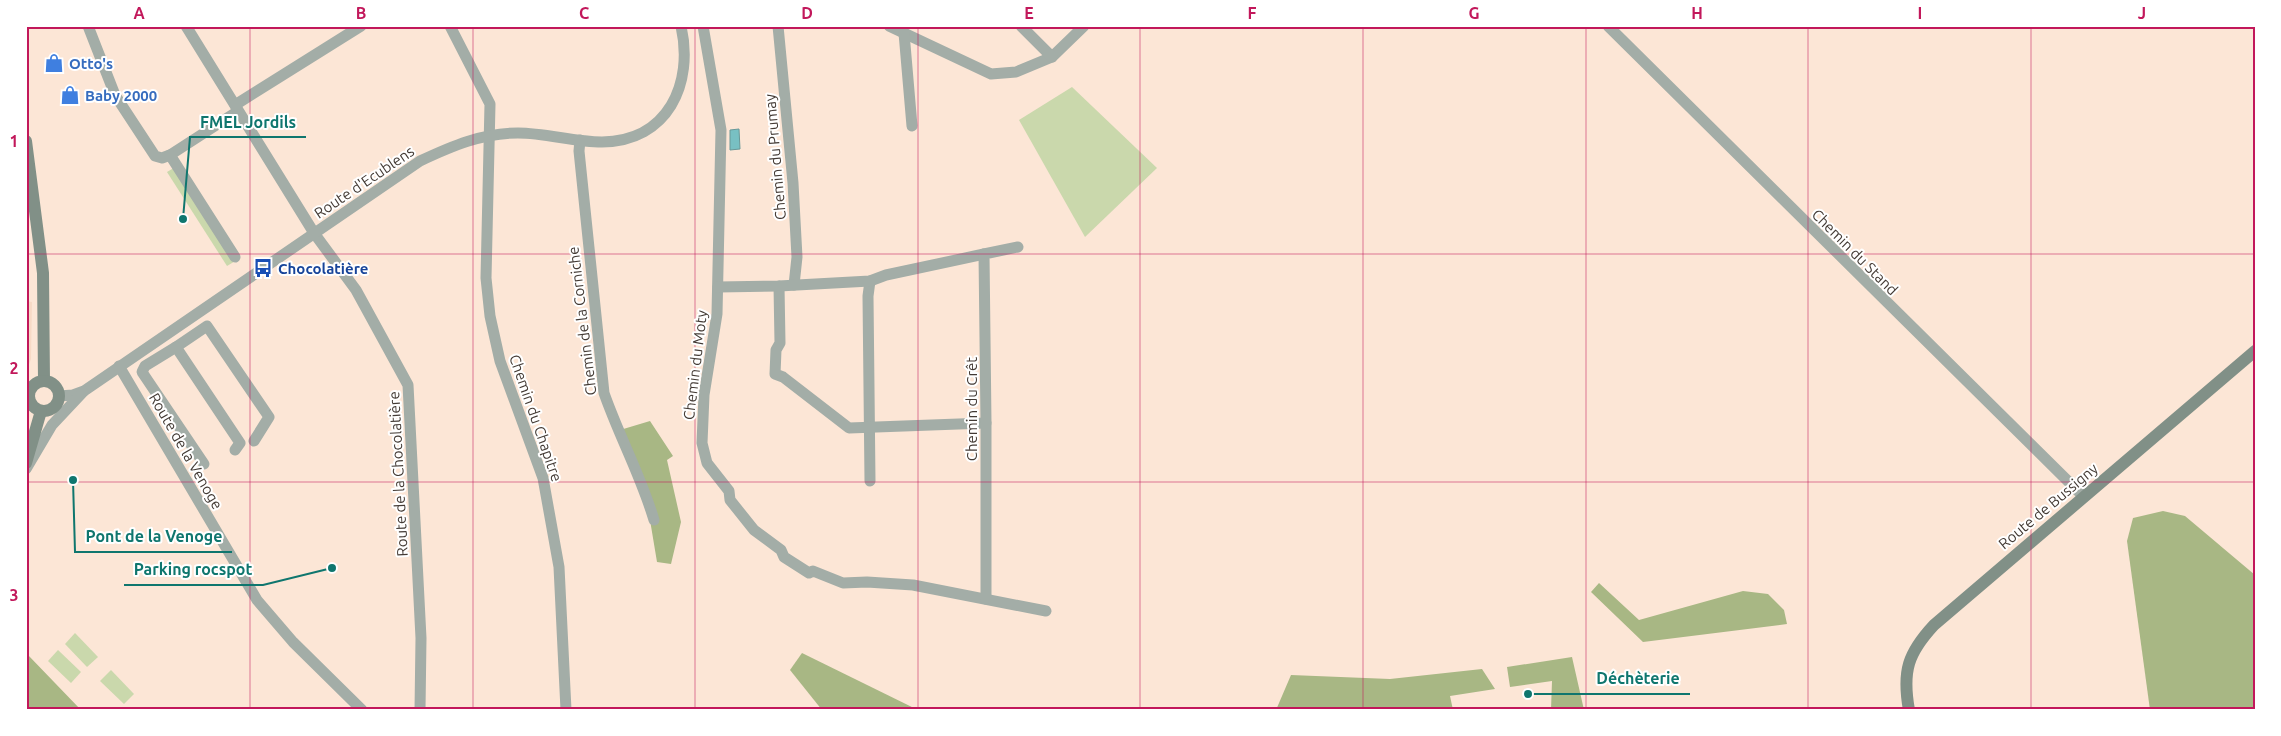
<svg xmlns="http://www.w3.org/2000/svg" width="2281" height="736" viewBox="0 0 2281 736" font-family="Ubuntu,sans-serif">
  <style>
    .built { fill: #f7dac6 }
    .green { fill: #cad8ac }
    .forest { fill: #a8b784 }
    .water { fill: #78c0c3; stroke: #689898 }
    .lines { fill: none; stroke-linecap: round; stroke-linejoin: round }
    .street { stroke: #a3ada7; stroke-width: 11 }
    .secondary { stroke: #819087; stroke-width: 12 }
    .grid { fill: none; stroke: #c2185b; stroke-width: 1; stroke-opacity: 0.55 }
    .labels { text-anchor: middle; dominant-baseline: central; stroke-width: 4; stroke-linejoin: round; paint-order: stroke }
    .shop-label { font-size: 15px; font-weight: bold; fill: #366cbe; stroke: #fff; text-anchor: start }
    .street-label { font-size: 15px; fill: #433a34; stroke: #fff }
    .transit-label { font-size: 15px; font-weight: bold; fill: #164399; stroke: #fff; text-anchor: start }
    .leader { fill: none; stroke: #0f766e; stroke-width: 2 }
    .callout-dot { fill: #0f766e; stroke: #fff; stroke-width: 2 }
    .callout-label { font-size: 16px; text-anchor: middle; font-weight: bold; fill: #0f766e; stroke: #fff; stroke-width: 4; stroke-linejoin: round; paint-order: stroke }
    .neatline { fill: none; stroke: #c2185b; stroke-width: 2 }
    .grid-label { font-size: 16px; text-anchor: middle; font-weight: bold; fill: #c2185b }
  </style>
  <rect width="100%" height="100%" fill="#fce6d6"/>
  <path class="built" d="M26,301l6,1 -1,57 -5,14z"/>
  <g class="green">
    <path d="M1072,87l85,81 -72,69 -66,-117z"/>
    <path d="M177,166l60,94 -10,6 -60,-94z"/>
    <path d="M75,633l23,24 -11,10 -22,-23z"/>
    <path d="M58,650l23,22 -10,11 -23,-22z"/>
    <path d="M111,670l23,24 -10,10 -24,-23z"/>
  </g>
  <g class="forest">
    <path d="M650,421l23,35 -6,4 14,62 -10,42 -14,-2 -9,-54 -28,-78z"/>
    <path d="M2163,511l22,5 70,59v135h-105l-23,-169 6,-23z"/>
    <path d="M1599,583l40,37 104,-29 25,3 16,16 3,14 -144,18 -52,-50z"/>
    <path d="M26,646l2,9 53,55h-55z"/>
    <path d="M802,653l116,57h-96l-32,-40z"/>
    <path d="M1572,657l12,53h-33l1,-29 -42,6 -3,-20z"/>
    <path d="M1482,669l13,20 -45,7 3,14h-177l15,-35 99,4z"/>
  </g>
  <path class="water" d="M739,129l1,20 -10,1v-20z"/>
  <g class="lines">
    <g class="street">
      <path d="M88,26l27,69 40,61 7,2 8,-3 68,-44"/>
      <path d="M186,26l128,207 42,57 52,95 13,253 -1,72"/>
      <path d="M450,26l40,78 -4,174 4,38 10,45 43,117 16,89 7,143"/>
      <path d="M703,26l18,104 -4,184 -13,81 -2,48 5,20 22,28 1,9 24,30 27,20 3,7 25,16 4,-2 30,12 24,-1 46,3 133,26"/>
      <path d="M778,26l15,157 4,74 -3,28"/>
      <path d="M889,26l102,48 25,-2 36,-15 32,-31"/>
      <path d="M1021,26l31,31"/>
      <path d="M1608,26l476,471"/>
      <path d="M904,33l8,93"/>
      <path d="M235,105l126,-79"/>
      <path d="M580,140l-1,11 25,242c15,43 37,83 50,127"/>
      <path d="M170,155l65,102"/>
      <path d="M870,281l-2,15 2,185"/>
      <path d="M779,286l1,57 -4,7 -1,24 8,3 66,51 137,-5"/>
      <path d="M718,287l61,-1 91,-5 16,-6 98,-21"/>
      <path d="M176,347l31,-21 62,91 -15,24"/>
      <path d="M119,366l138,234 36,42 69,68"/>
      <path d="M59,396l14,-1 11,-4 336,-230c32,-15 62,-28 98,-28 28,0 56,9 84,9 66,-1 92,-58 79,-116"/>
      <path d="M204,464l-62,-92 3,-6 31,-19 64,96 -5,7"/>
      <path d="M26,469l26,-44 31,-33"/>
      <path d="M986,599v-176l-2,-169 34,-7"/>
    </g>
    <g class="secondary">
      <path d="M26,141l17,132 1,108"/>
      <circle cx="44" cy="396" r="15"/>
      <path d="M26,463l15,-52"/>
      <path d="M1909,710c-7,-39 -1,-57 25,-85l321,-274"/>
    </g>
  </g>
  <path class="grid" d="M250,26v684M473,26v684M695,26v684M918,26v684M1140,26v684M1363,26v684M1586,26v684M1808,26v684M2031,26v684M26,254h2229M26,482h2229"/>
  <defs>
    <g id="shop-bare" transform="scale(1.5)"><path d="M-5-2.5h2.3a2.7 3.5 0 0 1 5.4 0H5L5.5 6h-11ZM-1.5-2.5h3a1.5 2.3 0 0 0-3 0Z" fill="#3f7fe0" stroke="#fff" stroke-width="2.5" paint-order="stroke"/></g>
    <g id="bus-bare" transform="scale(1.5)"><path d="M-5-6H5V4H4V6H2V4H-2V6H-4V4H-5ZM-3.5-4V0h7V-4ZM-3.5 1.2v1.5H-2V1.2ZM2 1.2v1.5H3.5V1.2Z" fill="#1a4fb4" stroke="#fff" stroke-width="2.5" paint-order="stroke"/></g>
  </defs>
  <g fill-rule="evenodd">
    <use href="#shop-bare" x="54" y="63"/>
    <use href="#shop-bare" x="70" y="95"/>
    <use href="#bus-bare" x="263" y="268"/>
  </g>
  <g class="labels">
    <g class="shop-label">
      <text x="69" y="63">Otto's</text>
      <text x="85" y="95">Baby 2000</text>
    </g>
    <g class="street-label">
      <text transform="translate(775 157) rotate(-95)">Chemin du Prumay</text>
      <text transform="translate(364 182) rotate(-34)">Route d'Ecublens</text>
      <text transform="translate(1855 252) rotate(45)">Chemin du Stand</text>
      <text transform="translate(582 321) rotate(-97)">Chemin de la Corniche</text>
      <text transform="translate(695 365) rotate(-83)">Chemin du Moty</text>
      <text transform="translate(971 409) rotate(-90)">Chemin du Crêt</text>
      <text transform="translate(536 418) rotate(71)">Chemin du Chapitre</text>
      <text transform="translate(186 451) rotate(60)">Route de la Venoge</text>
      <text transform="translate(398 474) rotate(-93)">Route de la Chocolatière</text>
      <text transform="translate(2048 506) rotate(-40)">Route de Bussigny</text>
    </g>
    <g class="transit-label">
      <text x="278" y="268">Chocolatière</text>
    </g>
  </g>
  <path class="leader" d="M183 219L190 137H306M73 480L75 552H232M332 568L263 585H124M1528 694L1586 694H1690"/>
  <g class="callout-dot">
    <circle cx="183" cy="219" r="5"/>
    <circle cx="73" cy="480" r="5"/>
    <circle cx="332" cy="568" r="5"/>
    <circle cx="1528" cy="694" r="5"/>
  </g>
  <g class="callout-label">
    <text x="248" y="128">FMEL Jordils</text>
    <text x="154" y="542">Pont de la Venoge</text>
    <text x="193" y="575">Parking rocspot</text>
    <text x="1638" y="684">Déchèterie</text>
  </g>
  <rect width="2281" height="736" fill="none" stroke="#ffffff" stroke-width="55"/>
  <rect x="28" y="28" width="2226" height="680" class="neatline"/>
  <g class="grid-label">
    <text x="139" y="19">A</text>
    <text x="361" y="19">B</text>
    <text x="584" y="19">C</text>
    <text x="807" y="19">D</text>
    <text x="1029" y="19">E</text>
    <text x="1252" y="19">F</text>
    <text x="1474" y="19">G</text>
    <text x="1697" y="19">H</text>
    <text x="1920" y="19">I</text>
    <text x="2142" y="19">J</text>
    <text x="14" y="147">1</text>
    <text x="14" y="374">2</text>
    <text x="14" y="601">3</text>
  </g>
</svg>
